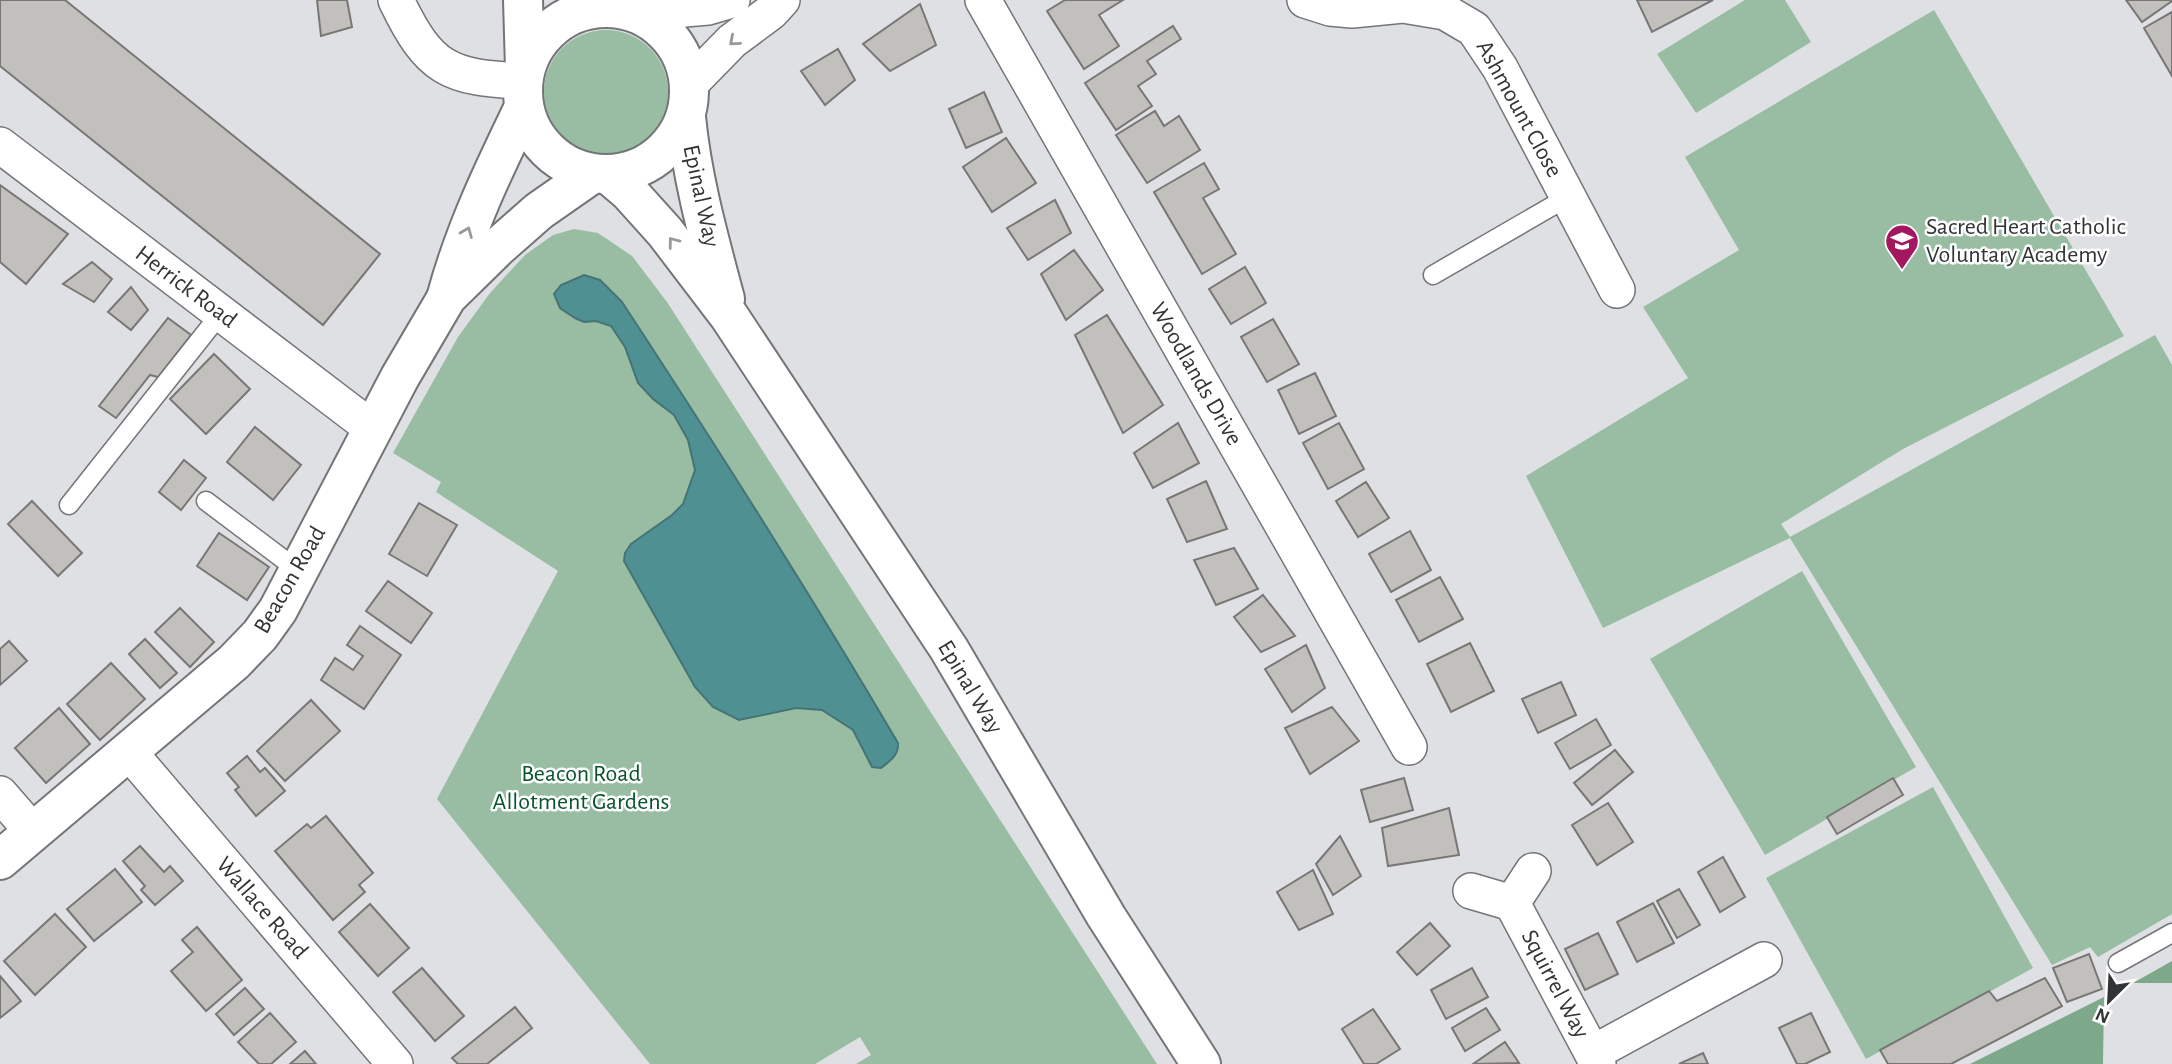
<svg xmlns="http://www.w3.org/2000/svg" width="2172" height="1064" viewBox="0 0 2172 1064" font-family="'Alegreya Sans',sans-serif">
  <style>
    .green { fill: #98bda2 }
    .forest { fill: #7da98a }
    .water { fill: #4f9092; stroke: #467476; stroke-width: 2 }
    .building { fill: #c2c0bd; stroke: #797775; stroke-width: 2 }
    .lines { fill: none; stroke-linecap: round; stroke-linejoin: round }
    .lane-casing { stroke: #737577; stroke-width: 21 }
    .street-casing { stroke: #737577; stroke-width: 38 }
    .secondary-casing { stroke: #737577; stroke-width: 42 }
    .primary-casing { stroke: #737577; stroke-width: 42 }
    .lane { stroke: #fff; stroke-width: 18 }
    .street { stroke: #fff; stroke-width: 35 }
    .secondary { stroke: #fff; stroke-width: 38 }
    .primary { stroke: #fff; stroke-width: 38 }
    .oneway { stroke: #98999a }
    .labels { text-anchor: middle; dominant-baseline: central; stroke-width: 5; stroke-linejoin: round; paint-order: stroke }
    .street-label { font-size: 24px; fill: #323334; stroke: #fff }
    .poi-label { font-size: 24px; fill: #323334; stroke: #fff; text-anchor: start }
    .park-label { font-size: 24px; fill: #08542c; stroke: #fff }
  </style>
  <rect width="100%" height="100%" fill="#dee0e3"/>
  <g class="green">
    <path d="M1745,0h40l26,42 -115,71 -39,-59z"/>
    <path d="M1934,10l190,326 -221,113 -122,75 9,13 365,-202 17,30v549l-74,43 -8,-10 -38,18 -262,-427 -187,90 -77,-152 162,-98 -45,-71 96,-57 -54,-93z"/>
    <circle cx="606" cy="92" r="62"/>
    <path d="M574,229l24,4 34,23 35,46 490,762h-301l15,-9 -11,-18 -45,27h-165l-213,-265 121,-228 -122,-79 5,-10 -48,-29 65,-116 32,-44 35,-38 28,-20z"/>
    <path d="M1802,571l114,196 -151,88 -115,-196z"/>
    <path d="M1933,787l100,181 -167,91 -100,-181z"/>
  </g>
  <g class="forest">
    <path d="M2172,961v22h-39z"/>
    <path d="M2104,997l-1,67h-133z"/>
  </g>
  <path class="water" d="M584,275l16,5 22,22c95,145 188,291 276,441 1,12 -8,18 -17,25l-9,-1 -19,-37 -31,-20 -26,-2 -57,12 -26,-13 -18,-20 -71,-126 1,-8 6,-9 41,-29 11,-11 12,-34 -7,-30 -14,-25 -21,-16 -15,-16 -13,-36 -14,-21 -15,-5 -12,1 -9,-4 -15,-10 -6,-14 7,-9z"/>
  <g class="building">
    <path d="M0,0h65l315,254 -57,71 -323,-259z"/>
    <path d="M317,0h30l5,27 -31,9z"/>
    <path d="M1065,0h58l-24,15 20,31 -35,23 -37,-58z"/>
    <path d="M1637,0h76l-61,32z"/>
    <path d="M2126,0h46v1l-30,21z"/>
    <path d="M920,4l16,41 -46,26 -27,-27z"/>
    <path d="M2172,12v64l-28,-48z"/>
    <path d="M1173,26l8,13 -34,22 9,13 -18,12 14,20 -36,24 -31,-47z"/>
    <path d="M838,49l17,31 -30,25 -24,-34z"/>
    <path d="M984,92l18,40 -36,16 -17,-39z"/>
    <path d="M1155,111l9,15 15,-10 21,34 -53,33 -31,-48z"/>
    <path d="M1006,138l30,45 -44,29 -29,-45z"/>
    <path d="M1204,163l15,26 -16,9 33,56 -34,20 -48,-82z"/>
    <path d="M0,185l68,49 -42,50 -26,-22z"/>
    <path d="M1055,200l16,33 -43,27 -21,-32z"/>
    <path d="M1074,250l29,40 -37,30 -25,-46z"/>
    <path d="M92,262l20,17 -18,23 -31,-18z"/>
    <path d="M1245,267l21,36 -35,21 -22,-35z"/>
    <path d="M131,287l17,23 -17,20 -23,-18z"/>
    <path d="M1107,315l56,90 -40,28 -48,-98z"/>
    <path d="M168,318l23,17 -33,42 -8,-2 -34,43 -17,-12z"/>
    <path d="M1273,319l26,45 -32,18 -26,-45z"/>
    <path d="M214,354l36,35 -44,45 -36,-35z"/>
    <path d="M1315,373l21,43 -37,18 -21,-44z"/>
    <path d="M1178,423l21,40 -46,25 -19,-35z"/>
    <path d="M1339,423l25,46 -36,20 -25,-46z"/>
    <path d="M255,427l46,38 -28,35 -46,-38z"/>
    <path d="M184,460l22,18 -25,32 -22,-18z"/>
    <path d="M1206,481l21,48 -40,13 -20,-43z"/>
    <path d="M1366,482l23,36 -31,19 -22,-36z"/>
    <path d="M32,501l50,52 -24,23 -50,-52z"/>
    <path d="M419,503l38,22 -30,51 -38,-22z"/>
    <path d="M1410,531l21,39 -40,22 -22,-38z"/>
    <path d="M219,533l50,34 -22,33 -50,-34z"/>
    <path d="M1234,548l24,41 -42,16 -22,-45z"/>
    <path d="M1440,577l23,42 -44,23 -23,-42z"/>
    <path d="M388,581l44,32 -21,30 -45,-32z"/>
    <path d="M1263,595l32,41 -34,16 -27,-35z"/>
    <path d="M180,608l34,34 -24,25 -35,-35z"/>
    <path d="M360,626l41,29 -37,54 -43,-29 14,-22 18,12 10,-14 -16,-11z"/>
    <path d="M145,639l32,34 -17,15 -31,-34z"/>
    <path d="M9,641l18,20 -27,24v-36z"/>
    <path d="M1470,643l24,48 -43,21 -24,-48z"/>
    <path d="M1306,645l19,43 -33,24 -27,-43z"/>
    <path d="M111,663l34,36 -45,41 -33,-36z"/>
    <path d="M1561,682l15,33 -38,18 -16,-34z"/>
    <path d="M311,700l29,31 -55,50 -28,-30z"/>
    <path d="M1332,707l27,34 -49,33 -25,-46z"/>
    <path d="M59,708l31,36 -44,39 -31,-35z"/>
    <path d="M1596,719l15,26 -41,24 -15,-26z"/>
    <path d="M1615,750l18,22 -41,33 -18,-22z"/>
    <path d="M247,756l13,16 5,-4 20,23 -29,25 -21,-26 4,-3 -12,-14z"/>
    <path d="M1404,778l9,32 -43,12 -9,-32z"/>
    <path d="M1893,778l10,17 -66,39 -10,-17z"/>
    <path d="M1608,803l25,39 -36,23 -25,-40z"/>
    <path d="M1449,808l10,47 -71,11 -6,-38z"/>
    <path d="M326,816l47,57 -14,12 6,7 -32,28 -58,-69 32,-27 4,4z"/>
    <path d="M1340,836l21,40 -28,19 -17,-31z"/>
    <path d="M140,846l24,26 6,-6 13,15 -28,24 -14,-15 4,-4 -22,-25z"/>
    <path d="M1723,857l22,40 -25,15 -22,-40z"/>
    <path d="M115,869l27,33 -48,39 -27,-32z"/>
    <path d="M1313,870l20,44 -34,16 -22,-38z"/>
    <path d="M1679,889l21,36 -23,13 -20,-37z"/>
    <path d="M1653,903l21,40 -37,19 -20,-40z"/>
    <path d="M370,904l39,44 -31,28 -39,-44z"/>
    <path d="M55,914l31,33 -51,48 -31,-34z"/>
    <path d="M1430,923l20,23 -33,29 -20,-23z"/>
    <path d="M197,927l45,53 -36,31 -35,-40 22,-19 -11,-12z"/>
    <path d="M1598,933l20,41 -33,16 -20,-41z"/>
    <path d="M2089,954l13,35 -35,13 -14,-34z"/>
    <path d="M422,968l42,48 -29,25 -42,-49z"/>
    <path d="M1472,968l16,29 -42,22 -15,-29z"/>
    <path d="M0,976l21,25 -21,17z"/>
    <path d="M2045,978l17,28 -111,58h-63l-8,-14 109,-59 8,10z"/>
    <path d="M245,988l19,21 -30,26 -18,-21z"/>
    <path d="M515,1007l17,21 -45,36h-29l-6,-6z"/>
    <path d="M1486,1008l14,22 -35,21 -13,-23z"/>
    <path d="M1373,1009l27,40 -24,15h-12l-22,-35z"/>
    <path d="M270,1013l26,29 -25,22h-12l-21,-22z"/>
    <path d="M1811,1013l19,39 -25,12h-8l-18,-36z"/>
    <path d="M1505,1042l14,21 -46,1z"/>
    <path d="M305,1051l11,13h-26z"/>
    <path d="M1703,1053l5,11h-29z"/>
  </g>
  <g class="lines">
    <g class="lane-casing">
      <g id="lane">
        <path d="M1433,275l135,-78"/>
        <path d="M206,501l93,70"/>
        <path d="M69,505l152,-192"/>
        <path d="M2118,963l54,-30"/>
      </g>
    </g>
    <g class="street-casing">
      <g id="street">
        <path d="M396,0c33,69 52,78 127,81"/>
        <path d="M983,0l426,747"/>
        <path d="M1305,0l25,8 22,2 51,-5 42,7 29,17 26,39 117,222"/>
        <path d="M638,13l70,-6 24,-7"/>
        <path d="M689,85l43,-44 39,-29 11,-12"/>
        <path d="M0,145l373,284"/>
        <path d="M129,752l266,312"/>
        <path d="M0,794l33,38"/>
        <path d="M1471,891l41,12 86,161"/>
        <path d="M1512,903l21,-32"/>
        <path d="M1593,1053l171,-93"/>
      </g>
    </g>
    <g class="secondary-casing">
      <g id="secondary">
        <path d="M447,295c18,-66 47,-126 77,-188"/>
        <path d="M0,860l234,-198 26,-27 18,-25 122,-233 47,-80 51,-50 41,-36 53,-37"/>
      </g>
    </g>
    <g class="primary-casing">
      <g id="primary">
        <path d="M523,0l2,69"/>
        <circle cx="606" cy="91" r="83"/>
        <path d="M686,117c6,62 23,122 39,182"/>
        <path d="M609,175l20,17 36,40 64,84 220,333 157,267 95,148"/>
      </g>
    </g>
    <use href="#lane" class="lane"/>
    <use href="#street" class="street"/>
    <use href="#secondary" class="secondary"/>
    <use href="#primary" class="primary"/>
  </g>
  <defs><path id="oneway-chevron" d="M-2-3.5L2.5 0L-2 3.5" fill="none" stroke-width="1.6" stroke-linecap="round" stroke-linejoin="round" transform="scale(1.75)"/></defs>
  <g class="oneway">
    <use href="#oneway-chevron" transform="translate(734 41) rotate(139)"/>
    <use href="#oneway-chevron" transform="translate(467 232) rotate(-68)"/>
    <use href="#oneway-chevron" transform="translate(673 242) rotate(-127)"/>
  </g>
  <defs>
    <g id="school-pin" transform="scale(1.75)"><path d="M0 17L-7.5 6A9.5 9.5 0 1 1 7.5 6Z" fill="#a3175f" stroke="#fff"/><path d="M0-5L7-2L0 1L-7-2ZM-4 1L0 2.5L4 1V4Q0 6-4 4Z" fill="#fff"/></g>
  </defs>
  <g fill-rule="evenodd">
    <use href="#school-pin" x="1902" y="241"/>
  </g>
  <g class="labels">
    <g class="street-label">
      <text transform="translate(1519 109) rotate(61)">Ashmount Close</text>
      <text transform="translate(701 196) rotate(78)">Epinal Way</text>
      <text transform="translate(186 287) rotate(37)">Herrick Road</text>
      <text transform="translate(1196 374) rotate(60)">Woodlands Drive</text>
      <text transform="translate(290 580) rotate(-60)">Beacon Road</text>
      <text transform="translate(970 687) rotate(59)">Epinal Way</text>
      <text transform="translate(262 908) rotate(49)">Wallace Road</text>
      <text transform="translate(1555 984) rotate(62)">Squirrel Way</text>
    </g>
    <g class="poi-label">
      <text x="1926" y="227">Sacred Heart Catholic<tspan x="1926" dy="28">Voluntary Academy</tspan></text>
    </g>
    <g class="park-label">
      <text x="581" y="774">Beacon Road<tspan x="581" dy="28">Allotment Gardens</tspan></text>
    </g>
  </g>
  <g transform="translate(2109 1001) rotate(204)" stroke="#ffffff" stroke-width="5" paint-order="stroke">
  <path d="M0-5L12 26L0 18L-12 26Z" fill="#323334"/>
  <text y="-10" font-size="19" font-weight="bold" text-anchor="middle" fill="#323334">N</text>
  </g>
</svg>
